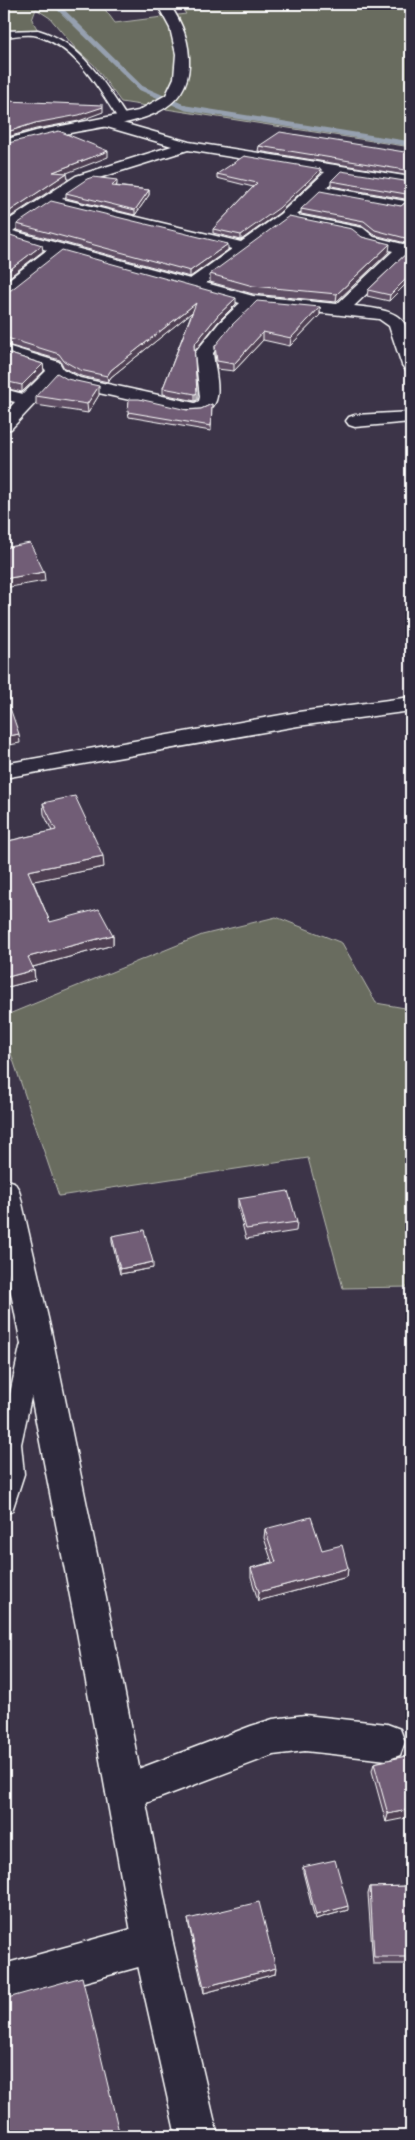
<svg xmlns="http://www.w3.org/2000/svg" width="415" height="2140" viewBox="0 0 415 2140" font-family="'Comic Neue',sans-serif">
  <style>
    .green { fill: #696c5e; stroke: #b4b6ae }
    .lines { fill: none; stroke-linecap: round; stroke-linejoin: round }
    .stream { stroke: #96a0af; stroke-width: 5 }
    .service-casing { stroke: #fff; stroke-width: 3 }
    .minor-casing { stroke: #fff; stroke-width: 3 }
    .tertiary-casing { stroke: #fff; stroke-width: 3 }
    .service { fill: #2f2a3d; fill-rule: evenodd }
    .minor { fill: #2f2a3d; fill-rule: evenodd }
    .tertiary { fill: #2f2a3d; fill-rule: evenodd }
    .wall { fill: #615065; stroke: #fff }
    .shaded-wall { fill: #4f4153; stroke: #fff }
    .building { fill: #715d76; stroke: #fff }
  </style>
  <rect width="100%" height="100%" fill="#3c3448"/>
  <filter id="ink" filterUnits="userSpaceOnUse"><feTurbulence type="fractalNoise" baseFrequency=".02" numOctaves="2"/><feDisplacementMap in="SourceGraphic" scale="10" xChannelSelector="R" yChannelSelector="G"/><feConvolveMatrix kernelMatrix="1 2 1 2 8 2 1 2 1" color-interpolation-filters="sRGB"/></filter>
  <g filter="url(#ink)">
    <g class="green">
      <path d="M4,4h97l14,19 71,-9 -7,-10h232v143l-290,-45 -27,-37 -18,-16 -26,-31 -14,-9 -4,11 7,12 -35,2z"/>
      <path d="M276,917l66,26 34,60 35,6v278l-68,1 -35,-130 -249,38 -55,-163v-17l198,-81z"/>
    </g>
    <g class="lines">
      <path class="stream" d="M55,4l86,84 45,20 225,36"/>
      <g class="service-casing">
        <g id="service">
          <path d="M38,30c44,13 66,53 90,89l-2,2h-6c-22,-32 -41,-72 -82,-85 -9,-3 -24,0 -34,1v-6z"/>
          <path d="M31,1338l8,3 3,6 -21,97 3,30 -12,37 -8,3v-92l16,-75 3,-6z"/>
        </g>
      </g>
      <g class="minor-casing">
        <g id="minor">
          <path d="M105,118l84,24 222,35v8l-71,-11 -13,13 78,14 3,3 -3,3 -5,2 -81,-15 -22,21 66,13 11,9 33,8 3,6 -2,3 -54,52c53,5 57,13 57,64l-6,-1 -3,-4 -13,-39 -10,-7 -123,-13 -25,25 -18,22c3,28 17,64 -26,60l-119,-27 -11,-6 -46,49 -7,1v-16l11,-12 -11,-3v-10l19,5 23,-23 -1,-2 -41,-13v-11l55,17 4,7 17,9 115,25 4,-2 1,-4 -5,-44 24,-30 21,-20 -178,-49 -52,41 -6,1v-13l43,-33 -43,-12v-15l72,-47 96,-30 -72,-21 -2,-3 2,-3zM188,150l137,22 -45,42 -39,28 -179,-43 24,-17zM51,205l181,44 -42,30 -177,-48zM288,222l64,13 10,8 31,8 -56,53 -84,-8 -47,-13z"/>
          <path d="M411,412v10l-56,5 -6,-2 -3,-4 3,-4 6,-2z"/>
          <path d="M411,697v14l-113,15 -294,52v-14l294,-52z"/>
          <path d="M305,1715l82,9 13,5 5,13 -5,13 -13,5 -82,-9 -32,4 -148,56 -13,-6 -6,-13 6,-13 139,-53 22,-7z"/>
          <path d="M153,1923l14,6 6,14 -6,14 -14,6 -149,41v-40z"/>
        </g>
      </g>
      <g class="tertiary-casing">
        <g id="tertiary">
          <path d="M157,4h12c13,18 21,38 20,61 -2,57 -71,58 -114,67 -24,4 -47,11 -71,16v-8l32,-9 102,-20 28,-16 8,-17 2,-24 -6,-26z"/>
          <path d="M4,1179l10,3 5,8 32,141 62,301 60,311 45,193h-42l-43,-193 -56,-311 -73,-375z"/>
        </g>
      </g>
      <use href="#service" class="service"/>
      <use href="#minor" class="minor"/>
      <use href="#tertiary" class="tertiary"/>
    </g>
    <g class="wall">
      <path d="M259,146l152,7v23l-153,-25z"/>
      <path d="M321,173l-42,40 -38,27 -28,-7v-4l40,-42 -36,-9v-4z"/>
      <path d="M331,181l80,1v97l-22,22 -22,-5 1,-6 42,-40 1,-2 -2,-4 -34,-9 -12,-9 -62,-12v-5l100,-3 6,-5 -2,-2 -74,-13z"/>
      <path d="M117,184l-1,2 33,4v5l-14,20 -69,-17v-5z"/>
      <path d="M17,224l211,26 -38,27 -173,-47z"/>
      <path d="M362,237l27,15 -53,50 -83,-8 -43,-12v-8z"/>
      <path d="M4,291l232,13 -18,18 -24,29 3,49 -2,1 -32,-7v-6l29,-76 -81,65 -3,5 -27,-6 -17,-8 -4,-8 -56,-16z"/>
      <path d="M320,307v8l-30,31 -27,-6 -29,31 -17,-2 -2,-15v-8z"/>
      <path d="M4,352l39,12 1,7 -22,21 -18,-4z"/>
      <path d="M99,395l-11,18 -52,-8v-9z"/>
      <path d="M212,404l-1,27 -82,-14 -1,-5 73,-3z"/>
      <path d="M43,803l61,64 -71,14 17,41 63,13v10l-80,22 1,3 1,10 -31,8v-146l48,-11 -8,-17z"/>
      <path d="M238,1199l59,23 -1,9 -50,8 -8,-31z"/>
      <path d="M112,1236l41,32 -33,6 -8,-32z"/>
      <path d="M265,1529l57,21 26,18 -1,9 -89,24 -7,-24v-9l21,-6 -8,-24z"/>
      <path d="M411,1755l-25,67 -14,-51 2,-8z"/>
      <path d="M303,1867l45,43 -33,9 -12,-47z"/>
      <path d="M411,1886v78h-38l-5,-70 2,-7z"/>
      <path d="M188,1919l87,55 -71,19 -15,-67z"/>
    </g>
    <g class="shaded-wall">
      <path d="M103,107v5l-24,9 -43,8 -32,9v-5l31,-10z"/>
      <path d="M108,151v6l-54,21 -1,-6z"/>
      <path d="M321,169v4l-42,40 -38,27v-5z"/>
      <path d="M67,173l1,6 -64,42v-6z"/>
      <path d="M117,180v4l-4,7 -1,-5z"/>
      <path d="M149,190v5l-14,20v-5z"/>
      <path d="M228,244v6l-38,27v-6z"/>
      <path d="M390,244l-1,8 -53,50 1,-8z"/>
      <path d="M42,245l1,6 -39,30v-7z"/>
      <path d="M411,274v5l-22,22 1,-6z"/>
      <path d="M236,298v6l-18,18 -24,30v-7l24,-30z"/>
      <path d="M196,303v6l-85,68 -3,5 -1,-6 4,-6z"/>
      <path d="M320,307v8l-30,31 1,-8z"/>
      <path d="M263,332v8l-29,31v-7z"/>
      <path d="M43,364l1,7 -22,21v-7z"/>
      <path d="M99,386v9l-11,18 -1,-9z"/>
      <path d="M197,393v7l-2,1v-7z"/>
      <path d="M8,395v7l-4,4v-7z"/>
      <path d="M44,572l1,9 -41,7v-9z"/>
      <path d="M8,691l1,9 -5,2v-10z"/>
      <path d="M19,734l1,9 -16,3v-9z"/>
      <path d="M103,856l1,11 -75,15 -1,-11z"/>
      <path d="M113,935v10l-84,23 -1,-11z"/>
      <path d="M34,970l1,10 -31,8v-10z"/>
      <path d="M153,1262v6l-33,6v-5z"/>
      <path d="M348,1568l-1,9 -89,24 1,-9z"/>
      <path d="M411,1809v8l-25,5 2,-8z"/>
      <path d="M348,1906v4l-33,9 1,-4z"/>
      <path d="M276,1968l-1,6 -71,19v-6z"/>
    </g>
    <g class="building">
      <path d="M7,101l96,4v2l-24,8 -44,8 -31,10v-26z"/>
      <path d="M59,131l49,20 -55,21 14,1 -63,42v-71z"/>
      <path d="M280,132l131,21v18l-152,-25z"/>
      <path d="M244,156l77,13 -42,39 -38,27 -28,-6 44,-46 -40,-9z"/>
      <path d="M341,171l70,11v61l-2,-4 -34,-9 -11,-9 -63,-12 19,-18 81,15 9,-7 -4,-5 -75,-13z"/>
      <path d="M93,177l24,3 -5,6 37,4 -14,20 -69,-17 21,-14z"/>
      <path d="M51,201l177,43 -38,27 -173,-47z"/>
      <path d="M289,216l63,13 10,8 28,7 -53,50 -84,-8 -43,-12z"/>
      <path d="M4,233l38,12 -38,29z"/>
      <path d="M411,247v27l-21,21 -22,-5 42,-40z"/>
      <path d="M62,250l174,48 -18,17 -24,30 3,48 -2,1 -32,-6 33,-85 -85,67 -4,6 -27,-6 -16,-9 -5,-7 -55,-17v-46l7,-1z"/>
      <path d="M257,301l63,6 -29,31 -28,-6 -29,32 -17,-3 -2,-15 17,-21z"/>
      <path d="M4,352l39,12 -21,21 -18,-4z"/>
      <path d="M57,373l10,6 32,7 -12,18 -51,-8z"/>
      <path d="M4,394l4,1 -4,4z"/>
      <path d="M129,399h10l48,11 14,-1 11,-5 -1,22 -83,-14z"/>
      <path d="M30,543l14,29 -40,7v-31z"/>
      <path d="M4,678l4,13 -4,1z"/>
      <path d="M10,708l9,26 -15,3v-28z"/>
      <path d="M75,796l28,60 -75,15 22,51 49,-13 14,26 -85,22 6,13 -30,8v-136l52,-12 -13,-27z"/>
      <path d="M288,1191l9,31 -51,7 -8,-30z"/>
      <path d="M144,1230l9,32 -33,7 -8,-33z"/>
      <path d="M311,1517l11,33 20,-5 6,23 -89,24 -8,-24 25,-6 -11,-33z"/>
      <path d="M411,1755v54l-23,5 -14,-51z"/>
      <path d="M335,1860l13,46 -32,9 -13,-48z"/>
      <path d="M411,1886v71h-37l-4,-70z"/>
      <path d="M259,1902l17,66 -72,19 -16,-68z"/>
      <path d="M82,1977l38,159h-116v-137z"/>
    </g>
  </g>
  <rect width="415" height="2140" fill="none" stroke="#2f2a3d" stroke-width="20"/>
  <rect x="10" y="10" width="395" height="2120" fill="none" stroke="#fff" stroke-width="2" filter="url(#ink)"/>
</svg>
